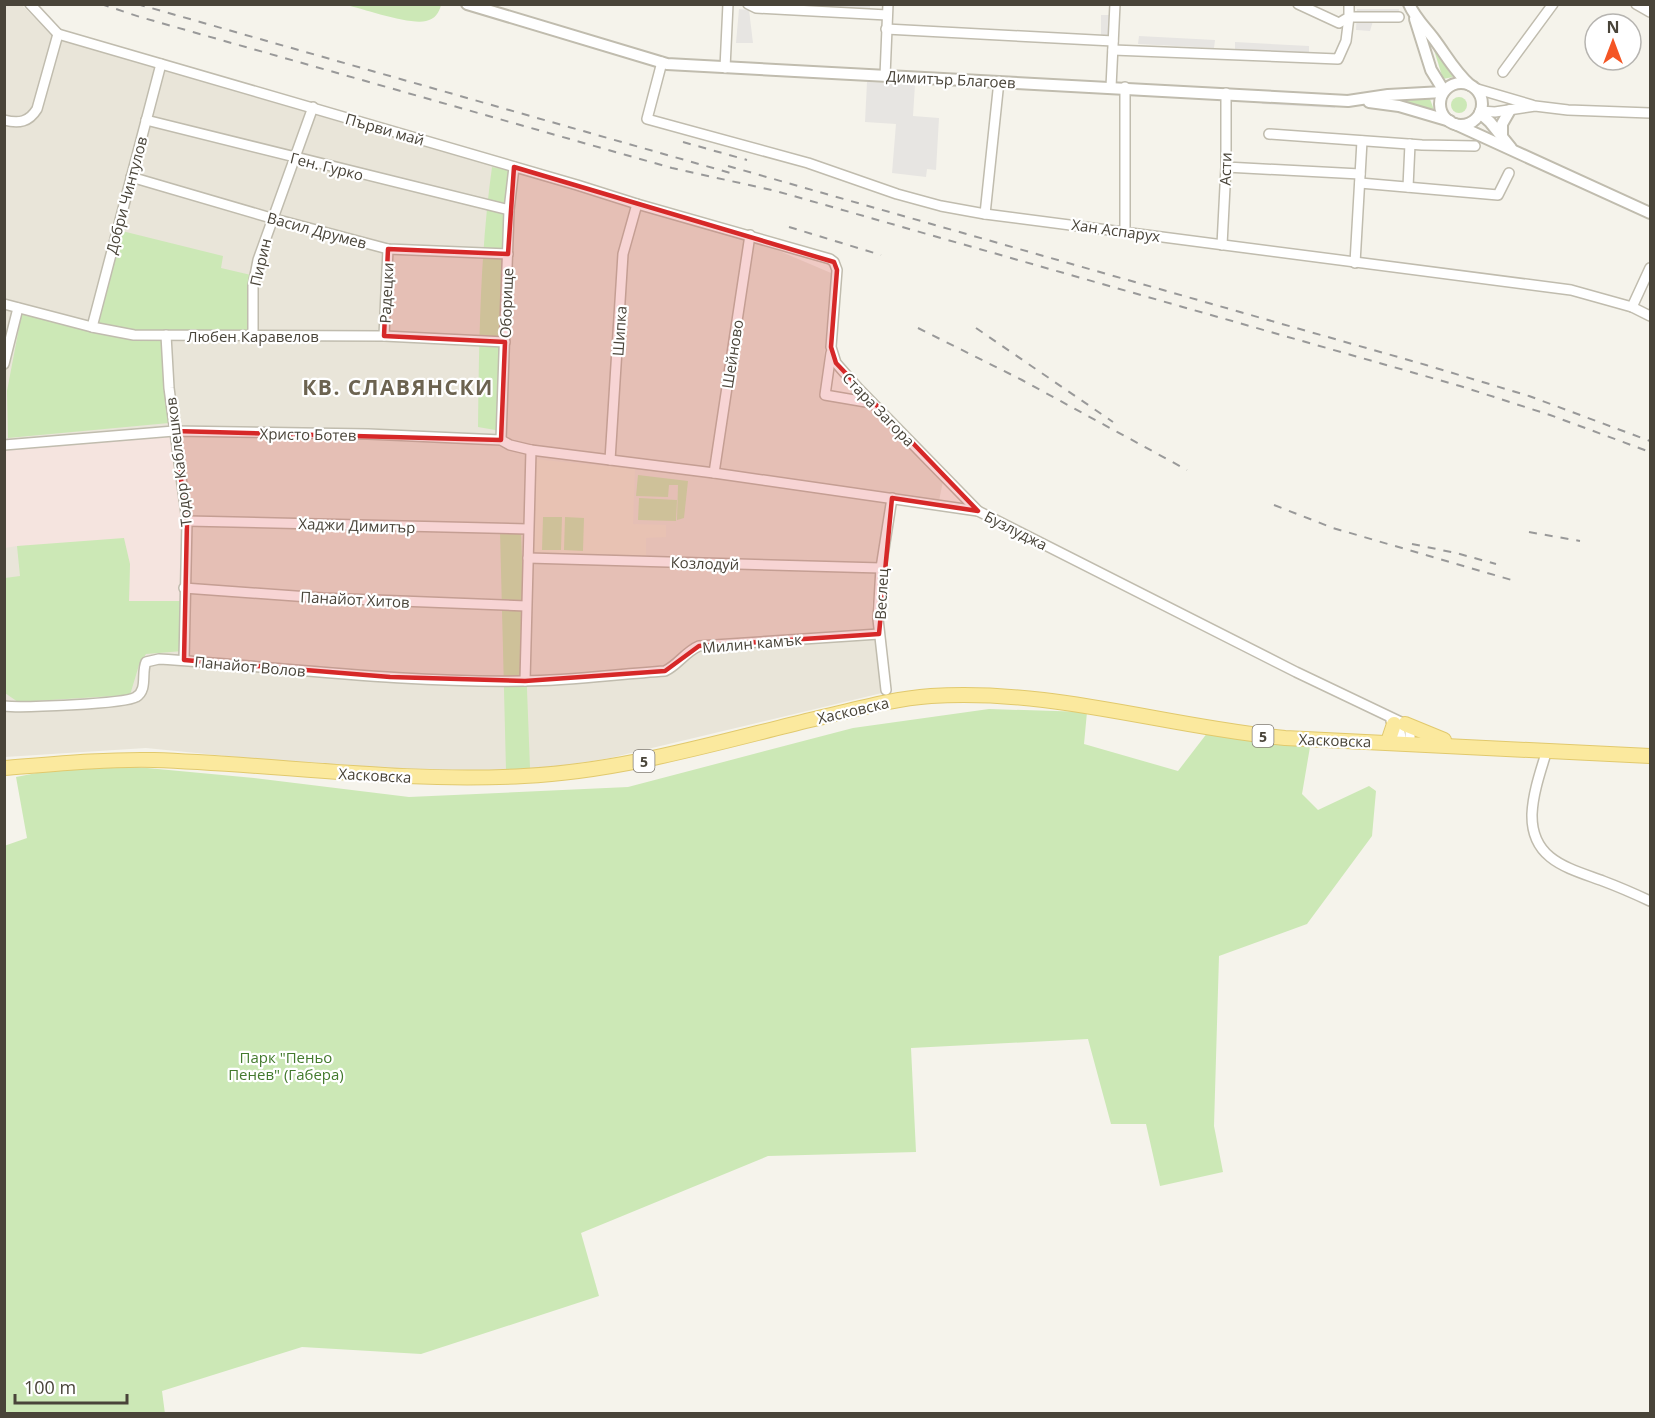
<svg xmlns="http://www.w3.org/2000/svg" width="1655" height="1418" viewBox="0 0 1655 1418" font-family="'Open Sans',sans-serif">
  <style>
    .residential { fill: #e9e5d9 }
    .education { fill: #ede9d6 }
    .medical { fill: #f5e4df }
    .green { fill: #cce8b6 }
    .parking { fill: #e7e5e2 }
    .lines { fill: none; stroke-linecap: round; stroke-linejoin: round }
    .minor-casing { stroke: #c0bcae; stroke-width: 12 }
    .tertiary-casing { stroke: #c0bcae; stroke-width: 14 }
    .primary-casing { stroke: #e1c96d; stroke-width: 16 }
    .minor { stroke: #fff; stroke-width: 9 }
    .tertiary { stroke: #fff; stroke-width: 10 }
    .primary { stroke: #fbe99e; stroke-width: 14 }
    .rail { stroke: #999; stroke-width: 2; stroke-dasharray: 8 8; stroke-linecap: butt }
    .marked { fill: #d62828; fill-opacity: 0.2; stroke: #d62828; stroke-width: 4.5; stroke-linejoin: round }
    .labels { text-anchor: middle; dominant-baseline: central; stroke-width: 4.5; stroke-linejoin: round; paint-order: stroke }
    .shield { fill: #fff; stroke: #807c74; stroke-width: 1.5 }
    .shield-label { font-size: 14px; font-weight: bold; fill: #494439 }
    .street-label { font-size: 15px; fill: #494439; stroke: #fff }
    .park-label { font-size: 15px; fill: #437a2d; stroke: #fff }
    .district-label { font-size: 21px; font-weight: bold; letter-spacing: 1.5px; fill: #6c6350; stroke: #fff }
  </style>
  <rect width="100%" height="100%" fill="#f5f3eb"/>
  <path class="residential" d="M5,5h17l29,30 227,69 485,140 68,29 -10,124 49,9 73,75 -4,20 -51,-7 -16,113 10,86 -272,65 -72,12 -79,4 -93,-4 -220,-22 -141,9z"/>
  <path class="education" d="M534,459l101,10 -2,55 33,1v12l-20,1v18l-115,-4z"/>
  <path class="medical" d="M170,432l14,83 -1,86 -54,1 1,-38 -113,-18 -12,2v-101z"/>
  <g class="green">
    <path d="M346,5h95c-2,8 -6,14 -15,16 -17,4 -62,-12 -80,-16z"/>
    <path d="M1434,50l19,27 -10,2z"/>
    <circle cx="1459" cy="105" r="8"/>
    <path d="M1430,99l5,14 -37,-12z"/>
    <path d="M492,167l22,4 -13,260 -23,-4c1,-87 2,-173 14,-260z"/>
    <path d="M122,231l101,25 -2,12 30,7 -3,16 1,41 -87,-2 7,93 -161,15 -1,-47 15,-79 71,18z"/>
    <path d="M638,475l50,6 -4,37 -7,2 1,-35h-9l-1,12 -32,-1z"/>
    <path d="M639,498l38,2 -1,21 -38,-1z"/>
    <path d="M543,517h19l-1,33h-19z"/>
    <path d="M565,517l19,1 -1,33 -19,-1z"/>
    <path d="M500,531l21,1 9,236 -24,2z"/>
    <path d="M124,538l6,26 -1,37h54v50l-37,3 -7,11 -9,30 -112,7 -13,-9v-115l15,-2 -3,-30z"/>
    <path d="M989,709l98,3 -3,32 94,27 30,-39h18l84,15 -8,47 16,16 51,-24 7,5 -4,45 -65,88 -88,32 -5,170 9,46 -63,14 -14,-62h-35l-23,-85 -177,9 5,104 -148,4 -187,77 18,63 -178,58 -119,-7 -140,44 3,23 -160,-1 -1,-567 23,-8 -11,-61 36,-7 74,-4 128,12 155,19 219,-10 225,-59z"/>
  </g>
  <g class="parking">
    <path d="M839,4l31,2v5l-104,-6z"/>
    <path d="M739,9l10,1 4,33h-17z"/>
    <path d="M1357,9h42l-1,11 -25,1 -3,10 -14,-1z"/>
    <rect x="1101" y="15" width="10" height="22"/>
    <path d="M1139,36l76,4 -1,8 -76,-4z"/>
    <path d="M1235,42l74,4v8l-74,-4z"/>
    <path d="M867,82l48,2 -2,32 26,2 -3,52 -9,-1 -1,8 -34,-4 4,-49 -31,-2z"/>
    <path d="M1261,99l75,3 -1,6 -73,-4z"/>
  </g>
  <g class="lines">
    <g class="minor-casing">
      <g id="minor">
        <path d="M30,4l28,30"/>
        <path d="M748,4l8,4 131,7"/>
        <path d="M1298,4l41,19 10,-6v-13"/>
        <path d="M1636,4l14,8"/>
        <path d="M886,29l227,12"/>
        <path d="M58,34l519,151 60,19 193,55 4,3 3,8 -6,77 5,16 21,24 121,124"/>
        <path d="M1113,50l225,9 8,-18 3,-24h50"/>
        <path d="M662,62l-15,57 161,44 89,31 44,12 44,8 586,76 61,17 18,9"/>
        <path d="M725,68l3,-64"/>
        <path d="M1503,72l50,-68"/>
        <path d="M885,76l3,-72"/>
        <path d="M1111,87l4,-83"/>
        <path d="M1474,88l58,17"/>
        <path d="M1480,111l15,1 40,-6 33,4 82,3"/>
        <path d="M4,120c15,4 25,2 33,-11l21,-75"/>
        <path d="M146,120l363,90"/>
        <path d="M1269,134l153,11 53,1"/>
        <path d="M1226,167l134,7"/>
        <path d="M131,177l140,41 117,31 120,5"/>
        <path d="M1360,183l138,12 11,-22"/>
        <path d="M1408,187l2,-43"/>
        <path d="M985,214l14,-133"/>
        <path d="M1125,231v-144"/>
        <path d="M1222,245l4,-78v-74"/>
        <path d="M1355,263l7,-122"/>
        <path d="M4,304l88,23 42,8 250,1 121,6"/>
        <path d="M1632,307l18,-39"/>
        <path d="M92,327l69,-263"/>
        <path d="M166,335l3,53 18,133 -3,139"/>
        <path d="M253,336v-50l5,-26 55,-153"/>
        <path d="M384,336l4,-87"/>
        <path d="M831,353l-6,42 47,8"/>
        <path d="M4,364l14,-56"/>
        <path d="M501,440l8,-230 5,-43"/>
        <path d="M4,445l170,-14 194,3 133,6 9,5 21,5 183,23 264,38 318,161 109,52 5,6v13"/>
        <path d="M610,460l13,-206 14,-50"/>
        <path d="M714,473l36,-238"/>
        <path d="M187,521l341,8"/>
        <path d="M528,558l353,10"/>
        <path d="M184,588l139,10 203,8"/>
        <path d="M525,681l6,-231"/>
        <path d="M886,690l-8,-71 3,-51 11,-70"/>
        <path d="M4,706c16,2 121,-2 132,-9 12,-7 5,-24 10,-35l13,-3c122,8 243,24 365,22 46,0 94,-7 141,-10 13,-6 20,-19 34,-25l180,-12"/>
        <path d="M1391,721l9,11 2,11"/>
        <path d="M1547,750c-6,20 -14,42 -15,64 -1,46 36,54 71,67 16,6 32,13 47,20"/>
      </g>
    </g>
    <g class="tertiary-casing">
      <g id="tertiary">
        <path d="M467,4l200,60 681,37 40,-6 55,-3"/>
        <path d="M1409,4c6,14 16,23 25,35 12,16 21,33 36,46"/>
        <path d="M1415,19l16,51 13,21"/>
        <circle cx="1461" cy="104" r="21"/>
        <path d="M1369,102l30,4 51,15"/>
        <path d="M1480,113l10,9 21,26"/>
        <path d="M1455,124l195,89"/>
        <path d="M1502,137v-13l8,-14"/>
      </g>
    </g>
    <g class="primary-casing">
      <g id="primary">
        <path d="M1405,724l39,16"/>
        <path d="M1388,742l6,-18"/>
        <path d="M4,768c50,-4 100,-9 150,-8 123,4 246,23 370,16 98,-5 191,-33 286,-56 40,-9 80,-21 121,-24 121,-8 236,31 354,42l365,18"/>
      </g>
    </g>
    <use href="#minor" class="minor"/>
    <use href="#tertiary" class="tertiary"/>
    <use href="#primary" class="primary"/>
    <g class="rail">
      <path d="M101,4l39,13 486,138 46,13 104,23 684,195 90,29 100,37"/>
      <path d="M137,4l597,170"/>
      <path d="M683,142l64,18"/>
      <path d="M728,166l698,199 103,31 121,45"/>
      <path d="M789,227l92,28"/>
      <path d="M918,328l104,52 165,90"/>
      <path d="M976,328l137,94"/>
      <path d="M1274,505l59,23 182,53"/>
      <path d="M1529,532l51,9"/>
      <path d="M1412,544l44,9 40,11"/>
    </g>
  </g>
  <path class="marked" d="M514,167l320,95 3,8 -6,77 5,16 142,148 -86,-13 -13,136 -180,12 -34,25 -140,10 -135,-4 -206,-17 3,-139 -13,-90 327,9 4,-98 -121,-6 4,-87 120,5z"/>
  <g class="labels">
    <g class="shield">
      <rect x="1252.5" y="725" width="21" height="22" rx="4.5"/>
      <rect x="633.5" y="750" width="21" height="22" rx="4.5"/>
    </g>
    <g class="shield-label">
      <text x="1263" y="736">5</text>
      <text x="644" y="761">5</text>
    </g>
    <g class="street-label">
      <text transform="translate(951 79) rotate(3)">Димитър Благоев</text>
      <text transform="translate(385 129) rotate(16)">Първи май</text>
      <text transform="translate(327 166) rotate(14)">Ген. Гурко</text>
      <text transform="translate(1225 169) rotate(-88)">Асти</text>
      <text transform="translate(126 195) rotate(-75)">Добри Чинтулов</text>
      <text transform="translate(317 230) rotate(15)">Васил Друмев</text>
      <text transform="translate(1116 230) rotate(8)">Хан Аспарух</text>
      <text transform="translate(260 262) rotate(-77)">Пирин</text>
      <text transform="translate(386 293) rotate(-87)">Радецки</text>
      <text transform="translate(506 303) rotate(-88)">Оборище</text>
      <text transform="translate(619 331) rotate(-86)">Шипка</text>
      <text x="253" y="336">Любен Каравелов</text>
      <text transform="translate(732 354) rotate(-81)">Шейново</text>
      <text transform="translate(879 409) rotate(46)">Стара Загора</text>
      <text transform="translate(308 434) rotate(1)">Христо Ботев</text>
      <text transform="translate(178 462) rotate(-97)">Тодор Каблешков</text>
      <text transform="translate(357 525) rotate(2)">Хаджи Димитър</text>
      <text transform="translate(1016 530) rotate(27)">Бузлуджа</text>
      <text transform="translate(705 563) rotate(2)">Козлодуй</text>
      <text transform="translate(881 594) rotate(-87)">Веслец</text>
      <text transform="translate(355 599) rotate(3)">Панайот Хитов</text>
      <text transform="translate(752 643) rotate(-5)">Милин камък</text>
      <text transform="translate(250 666) rotate(5)">Панайот Волов</text>
      <text transform="translate(853 710) rotate(-13)">Хасковска</text>
      <text transform="translate(1335 740) rotate(2)">Хасковска</text>
      <text transform="translate(375 775) rotate(3)">Хасковска</text>
    </g>
    <g class="park-label">
      <text x="286" y="1057">Парк "Пеньо<tspan x="286" dy="17">Пенев" (Габера)</tspan></text>
    </g>
    <g class="district-label">
      <text x="398" y="387">КВ. СЛАВЯНСКИ</text>
    </g>
  </g>
  <rect width="1655" height="1418" fill="none" stroke="#494439" stroke-width="12"/>
  <g transform="translate(1613 42)"><circle r="28" fill="#ffffff" stroke="#b6b4b0" stroke-width="1.5"/>
  <path d="M0-4.5L10 22L0 15L-10 22Z" fill="#f45524"/>
  <text y="-9" font-size="16" font-weight="bold" text-anchor="middle" fill="#494439">N</text>
  </g>
  <path d="M15 1394v9h112v-9" fill="none" stroke="#494439" stroke-width="3"/>
  <text x="24" y="1394" font-size="18" fill="#494439" stroke="#ffffff" stroke-width="4.5" paint-order="stroke">100 m</text>
</svg>
